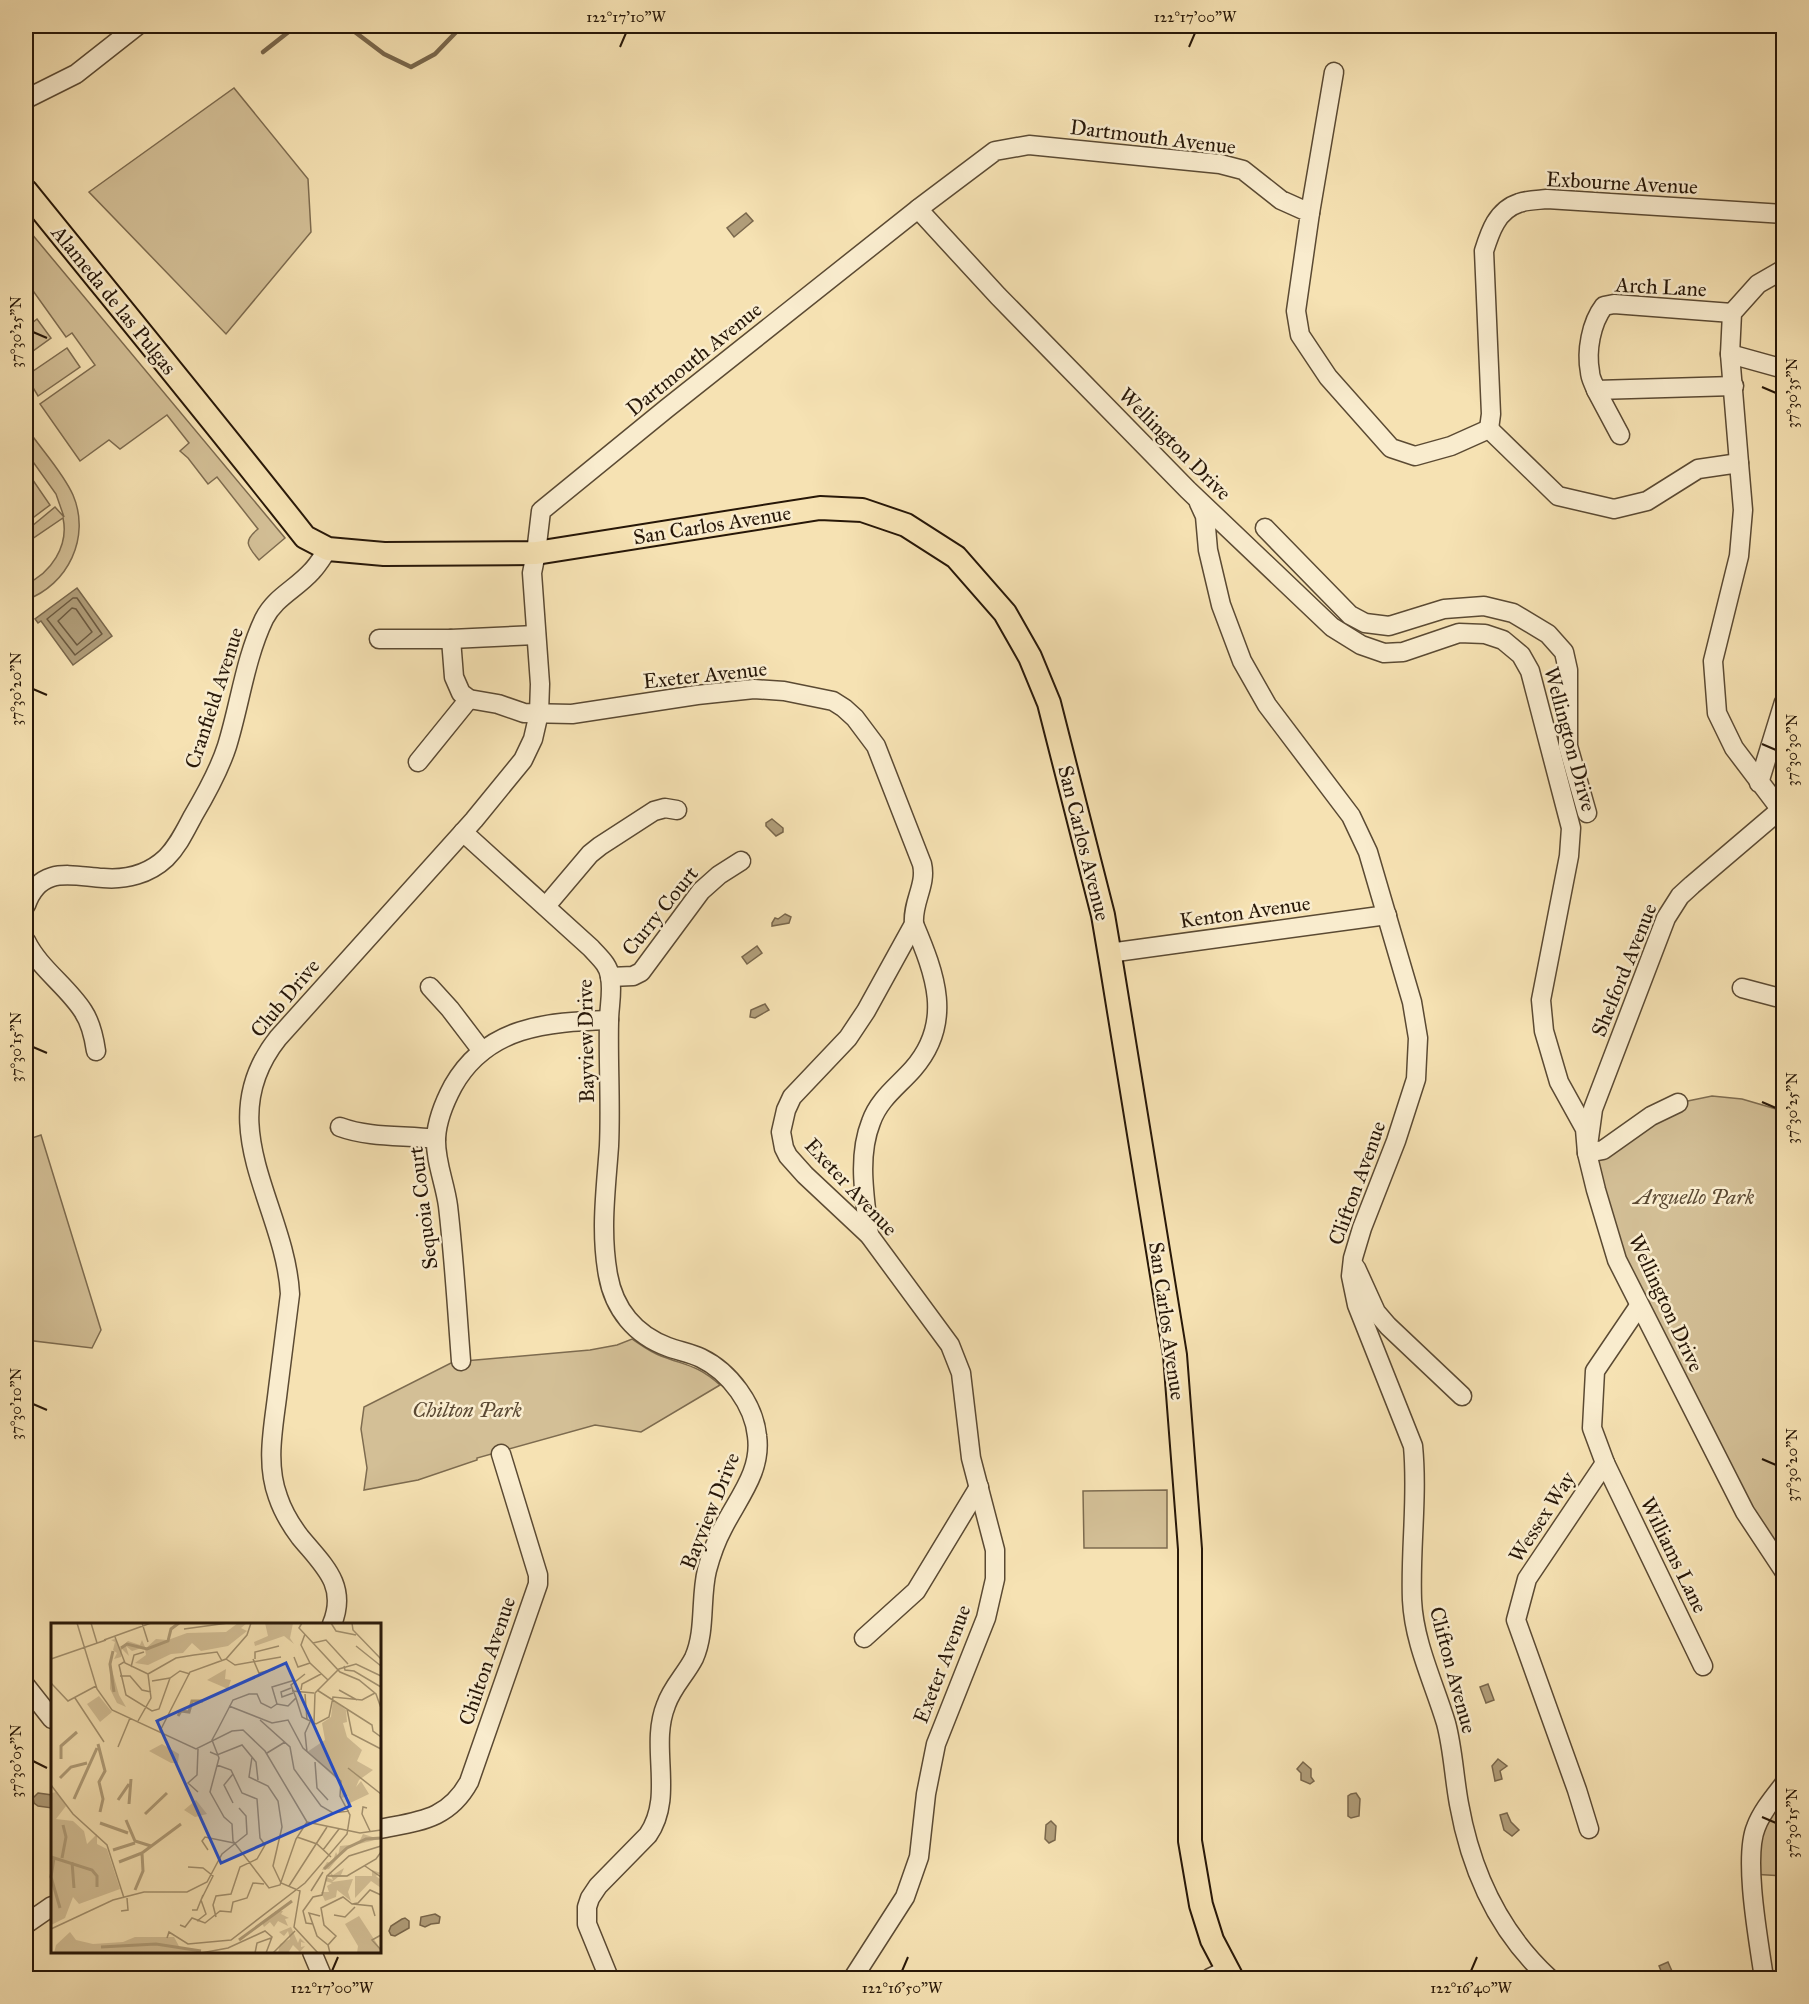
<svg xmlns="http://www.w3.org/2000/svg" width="1809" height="2004" viewBox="0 0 1809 2004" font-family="'IM FELL Great Primer',serif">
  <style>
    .green { fill: #d3bf96; stroke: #7d6b4f; stroke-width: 1.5 }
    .water { fill: #b09d79; stroke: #79674c; stroke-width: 1.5 }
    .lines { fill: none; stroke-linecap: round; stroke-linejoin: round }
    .shore { stroke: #6c5a40; stroke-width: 1.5 }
    .stream { stroke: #79674c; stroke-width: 4.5 }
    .minor-casing { stroke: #5b4a33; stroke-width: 21 }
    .major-casing { stroke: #271708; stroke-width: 26 }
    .minor { stroke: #f9ecce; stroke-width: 18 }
    .major { stroke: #f6e2b3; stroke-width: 22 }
    .ticks { fill: none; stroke: #271708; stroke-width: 2 }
    .labels { text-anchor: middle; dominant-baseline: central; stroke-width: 5; stroke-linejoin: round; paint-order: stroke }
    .street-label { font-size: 21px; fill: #271708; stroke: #f9ecce }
    .park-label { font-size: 21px; font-style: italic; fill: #5b4933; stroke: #f9ecce }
    .inset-river { fill: none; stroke: #b09d79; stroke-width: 3 }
    .inset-road { fill: none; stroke: #a3916f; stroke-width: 1.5 }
    .view { fill: #1d4ed8; fill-opacity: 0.15; stroke: #1d4ed8; stroke-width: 3 }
    .inset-edge { fill: none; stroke: #271708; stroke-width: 3 }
    .neatline { fill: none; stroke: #271708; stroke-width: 2 }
    .ticks-label { font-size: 15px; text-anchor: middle; fill: #271708 }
  </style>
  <rect width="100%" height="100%" fill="#f6e2b3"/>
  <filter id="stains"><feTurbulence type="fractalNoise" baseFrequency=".00333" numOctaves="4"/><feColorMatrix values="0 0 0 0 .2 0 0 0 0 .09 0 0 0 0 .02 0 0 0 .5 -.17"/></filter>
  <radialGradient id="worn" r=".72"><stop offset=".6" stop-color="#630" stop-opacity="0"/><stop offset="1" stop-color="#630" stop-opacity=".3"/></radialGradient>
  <g class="green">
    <path d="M234,88l74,91 3,53 -85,102 -137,-142z"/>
    <path d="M26,227l259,311 -26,22c-12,-14 -16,-19 -1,-31l-41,-52 -9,7 -20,-26 -8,-7 9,-8 -22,-28 -47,34 -11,-9 -29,21 -40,-57 55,-39 -23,-32 -6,4 -40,-56z"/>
    <path d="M37,319l14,19 -25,18v-28z"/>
    <path d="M67,348l13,19 -42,29 -12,-20z"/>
    <path d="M26,427c14,21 37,45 47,68 18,42 -5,90 -47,105v-16c25,-11 43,-38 37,-66l-37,25v-12l29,-24 9,10 -8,-23 -30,-42z"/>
    <path d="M26,470l24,35 -24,18z"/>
    <path d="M1712,1096l30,3 41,12v460l-144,-265 -52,-153 91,-50z"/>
    <path d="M41,1135l60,195 -9,18 -66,-8v-200z"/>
    <path d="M632,1339c9,6 18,13 29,17 26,10 37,9 59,29l-79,47 -46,-7 -118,33v2l-59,20 -54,10 3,-22 -6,-39 3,-22 89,-45 137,-12 27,-5z"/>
    <path d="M1167,1490v58h-83l-1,-57z"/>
    <path d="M1783,1786v90l-32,-2 1,-37z"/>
  </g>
  <g class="water">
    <path d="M746,213l7,8 -19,16 -7,-9z"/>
    <path d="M77,588l35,48 -39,29 -32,-44 -3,2 -3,-4z"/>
    <path d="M772,819l11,9v4l-7,4 -10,-10v-3z"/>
    <path d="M785,914l6,3 -2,6 -17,3v-3l3,-5 3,1z"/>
    <path d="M757,946l5,7 -15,11 -5,-7z"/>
    <path d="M765,1004l4,6 -14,8 -5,-1 1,-7z"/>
    <path d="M1488,1684l6,16 -8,3 -6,-16z"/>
    <path d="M1498,1759l9,7 -7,5 2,8 -7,2 -3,-15z"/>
    <path d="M1303,1762l8,7v8l3,4 -4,3 -9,-4v-7l-4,-4z"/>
    <path d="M38,1793l14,2v13l-14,-2 -4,-3 -1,-5z"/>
    <path d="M1356,1793l4,6 -1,17 -8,2 -3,-2v-20l3,-2z"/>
    <path d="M1507,1813l4,9 8,8 -7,6 -8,-6 -4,-15z"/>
    <path d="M1051,1821l5,5 -1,14 -6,3 -4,-4 1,-14z"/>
    <path d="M435,1914l5,3 -1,6 -8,1 -6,3 -5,-2 1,-8z"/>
    <path d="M402,1919l3,-1 4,3v7l-14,8 -4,-1 -2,-4 2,-5z"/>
    <path d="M1668,1962l7,16h-11l-5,-12z"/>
  </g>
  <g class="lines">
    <g class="shore">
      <path d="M73,598h4l25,36 -27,21 -28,-36z"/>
      <path d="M72,608l4,1 16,23 -15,13 -19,-24z"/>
    </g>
    <g class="stream">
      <path d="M347,26l37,28 27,13 24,-13 27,-28"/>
      <path d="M263,52l33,-26"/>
    </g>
    <g class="minor-casing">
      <g id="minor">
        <path d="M26,99l50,-25 61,-48"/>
        <path d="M918,209l80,87 190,194 144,137 29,18 23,8 19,-1 56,-19 26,1 18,6 18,15 9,16 41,157 -2,28 -28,144 3,31 15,51 26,47 2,24 9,37 21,70 128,252 39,59"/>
        <path d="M1310,213l24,-141"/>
        <path d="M1732,313l-118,-9 -10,2c-13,17 -18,45 -14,66 0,6 4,12 6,18l138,-4"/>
        <path d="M1730,354l54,15"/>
        <path d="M1596,390l24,45"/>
        <path d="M1489,429l2,-15 -7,-163c6,-19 13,-41 35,-48 8,-3 19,-3 28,-4l237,15"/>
        <path d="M1739,463l-9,-109 2,-41 26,-29 26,-15"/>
        <path d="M1199,503l6,13 3,34 13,55 21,56 25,44 84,111 17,36 44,150 6,36 -2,41 -20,62 -34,87 -9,30 -2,18 6,29 56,141c5,51 -3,103 -1,154 2,43 22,83 34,123 7,26 8,54 13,81 12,67 40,128 90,174"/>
        <path d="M1265,528l85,87 15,8 24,3 55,-17 40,-3 29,7 35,21 16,18 4,18v76l19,67"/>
        <path d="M379,639h72l85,-4"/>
        <path d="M451,639l3,38 7,16 8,6 29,5 26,9 48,1 125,-19 57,-6 30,2 49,10 11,7 11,10 21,28 46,118c5,21 -10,38 -8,60l-48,87 -18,27 -56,59 -6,13 -5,22 3,16 4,8 17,19 64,60 81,110 11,28 10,85 24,92v29l-9,39 -50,126 -10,50 -7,63 -14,40 -52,81"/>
        <path d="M418,762l51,-63"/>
        <path d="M1759,783l25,-81"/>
        <path d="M463,832l128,116c8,9 18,17 19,29 3,14 -1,30 -1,44 -1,42 2,83 0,125 -3,43 -9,85 -1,129 6,34 27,60 60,72 11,4 23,6 33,11 29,14 53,47 56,78 5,35 -19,62 -34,92 -7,13 -12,27 -16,42 -7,28 -1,61 -13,88 -8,16 -22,29 -28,47 -17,42 9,91 -18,130l-50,51 -8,12 -3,9v17l22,54"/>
        <path d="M26,905c14,-40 45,-29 77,-27 23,2 46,-4 63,-20 12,-12 19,-27 27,-42 13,-22 26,-45 34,-70 13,-42 18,-87 37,-127 11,-22 32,-30 48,-48 6,-6 11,-15 16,-22"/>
        <path d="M546,906l44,-52 10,-8 54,-35 11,-3 12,2"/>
        <path d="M26,941c13,27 41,45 57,70 8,12 11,26 13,40"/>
        <path d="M1109,953l278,-38"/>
        <path d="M610,977l23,-1 8,-4 60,-81 18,-16 22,-14"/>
        <path d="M430,987l20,22 32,42"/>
        <path d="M1742,988l34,9 8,-1"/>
        <path d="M1678,1103l-27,13 -48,34 -16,3 6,-44 73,-191 14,-22 12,-11 88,-75"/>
        <path d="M340,1127c30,11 64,8 96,12"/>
        <path d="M869,1235c-4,-37 -12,-78 2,-113 8,-23 27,-36 42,-53 41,-47 22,-95 1,-145"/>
        <path d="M1356,1268l20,44 12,14 74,70"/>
        <path d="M461,1361c-4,-52 -7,-104 -13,-155 -3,-23 -13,-45 -12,-68 1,-17 9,-37 17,-52 34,-60 94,-64 156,-66"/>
        <path d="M1605,1463l98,203"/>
        <path d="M332,1624c16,-39 -9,-59 -32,-87 -9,-12 -17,-25 -22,-40 -13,-35 -4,-72 0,-108 4,-32 8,-63 12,-95 -5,-90 -81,-169 -12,-256l196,-218 49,-60 10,-21 6,-26 1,-29 -8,-111 4,-20 5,-42 125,-102 252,-200 77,-58 34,-6 191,19 23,6 38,30 29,13 -14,98 4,24 28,42 63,71 24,8 36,-10 38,-17 69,67 56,13 33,-8 51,-32 41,-6 4,47 -4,46 -26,105 4,52 17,35 50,66"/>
        <path d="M864,1638l52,-47 63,-104"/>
        <path d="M26,1686l26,33"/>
        <path d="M380,1829c39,-8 68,-9 89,-47l69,-198v-9l-37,-121"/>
        <path d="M1589,1829l-12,-39 -61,-170 11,-41 78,-116 -13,-35 3,-57 44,-65"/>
        <path d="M26,1924l26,-18"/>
        <path d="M312,1952l11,26"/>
        <path d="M1210,1978l16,-8"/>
        <path d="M1764,1978c-5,-35 -21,-120 -8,-151 6,-16 18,-30 28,-43"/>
      </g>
    </g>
    <g class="major-casing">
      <path id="major" d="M26,191c93,115 187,229 279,346l23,12 56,5 152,-1 284,-45 42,2 44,15 50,32 49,56 25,44 19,46 54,212 8,47 64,393 15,194v292l11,64 11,35 20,38"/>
    </g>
    <use href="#minor" class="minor"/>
    <use href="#major" class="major"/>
  </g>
  <path class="ticks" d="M620,47l6,-14M1189,47l6,-14M33,332l14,6M1762,387l14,6M33,689l14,6M1762,744l14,6M33,1047l14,6M1762,1102l14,6M33,1404l14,6M1762,1459l14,6M33,1761l14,7M1762,1817l14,6M332,1971l6,-14M902,1971l6,-14M1471,1971l6,-14"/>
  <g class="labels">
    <g class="street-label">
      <text transform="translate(1153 137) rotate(7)">Dartmouth Avenue</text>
      <text transform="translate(1622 183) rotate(3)">Exbourne Avenue</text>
      <text transform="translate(1661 287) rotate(3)">Arch Lane</text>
      <text transform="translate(114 300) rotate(51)">Alameda de las Pulgas</text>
      <text transform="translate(694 359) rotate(-39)">Dartmouth Avenue</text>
      <text transform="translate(1175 444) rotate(45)">Wellington Drive</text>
      <text transform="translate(712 525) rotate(-9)">San Carlos Avenue</text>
      <text transform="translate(705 675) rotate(-6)">Exeter Avenue</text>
      <text transform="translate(214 698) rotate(-72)">Cranfield Avenue</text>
      <text transform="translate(1570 739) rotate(75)">Wellington Drive</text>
      <text transform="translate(1084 843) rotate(76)">San Carlos Avenue</text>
      <text transform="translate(660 911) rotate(-51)">Curry Court</text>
      <text transform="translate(1245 912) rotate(-8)">Kenton Avenue</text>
      <text transform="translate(1624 970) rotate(-68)">Shelford Avenue</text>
      <text transform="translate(285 998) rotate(-50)">Club Drive</text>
      <text transform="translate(586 1041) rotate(-91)">Bayview Drive</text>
      <text transform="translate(1357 1183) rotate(-70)">Clifton Avenue</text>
      <text transform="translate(851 1187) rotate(47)">Exeter Avenue</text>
      <text transform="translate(423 1208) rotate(-97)">Sequoia Court</text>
      <text transform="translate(1666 1303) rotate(65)">Wellington Drive</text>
      <text transform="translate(1167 1321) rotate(82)">San Carlos Avenue</text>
      <text transform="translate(710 1511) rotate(-68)">Bayview Drive</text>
      <text transform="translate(1542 1517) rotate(-57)">Wessex Way</text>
      <text transform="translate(1674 1555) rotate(64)">Williams Lane</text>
      <text transform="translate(487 1661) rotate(-71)">Chilton Avenue</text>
      <text transform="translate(942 1664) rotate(-69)">Exeter Avenue</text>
      <text transform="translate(1453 1670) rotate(75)">Clifton Avenue</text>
    </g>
    <g class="park-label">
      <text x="1694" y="1197">Arguello Park</text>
      <text x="467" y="1410">Chilton Park</text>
    </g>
  </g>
  <g transform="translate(51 1623)">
    <rect width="330" height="330" fill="#f6e2b3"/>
    <path d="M187,0h9l-6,5 6,3 -19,15 -27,5 -9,-8 -9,10 -12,1 -23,11 -13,-2 11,-8 -1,-6 11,-10 12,1 19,-7 39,-1zM214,0h28l-3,15 4,6 -10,-8 -29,10 -1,-4 14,-6zM64,16l5,9 8,-7 12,4 2,-5 3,7 -13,4 -6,-5 3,10 -7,-7 -1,8 -7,2 3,-6 -4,-3 2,-8 -4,-2zM59,40l9,32 7,12 -9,-4 -7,-14zM175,46l-1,10 6,1 -3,9 -21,-9zM48,73l13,16 -12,10 -13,-18zM282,77l13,10 1,12 -4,1 4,14 15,13 -5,11 16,9 -14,10 -3,7 5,-6 8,13 -19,9 -2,-7 -7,2 1,-14 -35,-32 18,-12 -3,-17 9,-6zM111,121l17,10 -1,9h-7l-22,-12zM6,169l9,14 -10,13 17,2 11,10 3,13 10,-10v10l10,5 13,40 -41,15 -6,-7 -8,21 -14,7v-132zM145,177l11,14 -12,3 -11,-7zM312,211l16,5 -32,8 -18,22 -7,1 5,-8 5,1 4,-11 2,4 2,-10 18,-2zM293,245l-3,7 10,1 -13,1 -6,5 21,-3 -5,13 3,9 -14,-11 -1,7 -11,4 -4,-9h8l-2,-6 5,-3 -7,-2 1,-4 7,3 -4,-9 4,4zM321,247l9,3 -5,3 5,4v8l-10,-7 -16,17v-22h17zM225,288h7l-2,3 8,4 -4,1 3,7 -10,-5 -4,6 -4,-5 -6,5 -2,-4zM308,293l22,34v3h-24l1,-7 -13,-22zM240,304l7,16 2,-5 5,5 -4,-1v5l4,-1 -5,6 -7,-7 -5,8h-10l2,-9 10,-5 -2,-8 -4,5 -5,-4zM19,309l6,8 17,4 30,-2 12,-5h39l6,11 27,5h-153l2,-8z" fill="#d3bf96"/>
    <path class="inset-river" d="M70,25l6,-4 20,5 21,-8 3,-12 8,-6M62,28l-3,13 4,28M127,93l3,-5 8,1 3,-11h11M47,121l7,27 -6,11 4,17 -3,13M10,136v-13l16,-14M9,155l11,-11 16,-4M23,176l23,-51M67,177l11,-16M78,181l2,-25M94,191l22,-21M75,197l9,21 16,5M49,200l28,10M62,227l22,-7M0,234l41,13 5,6v11M3,235l-3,19 9,31M11,235l4,-21 -3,-12M21,239l2,26M68,239l23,-9M273,246l23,-21 19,-9 15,-1M84,267l8,-19 -1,-18 39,-29M188,317l53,-39M50,324l55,-3 45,7"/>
    <path class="inset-road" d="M26,0l20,66 15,21 84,39 36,-18 11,-1 22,21 42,71 53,11 21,-3M40,0l6,20M91,0l6,19M251,0l-3,5 41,44 19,8 17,14 5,14M280,0l5,8 20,4M301,0l1,7 28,29M133,6l44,-6M254,11l-4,11 9,18 18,17M64,14l10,26 23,11M53,17l47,-17M262,20l13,-3 22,24M305,23l25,20M243,34l4,10 12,-4M0,36l55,-19M175,36l9,6 46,-8M202,36l6,14 16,-4M204,36v-7l24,-6M73,39l-5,3 7,30 26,16 7,-2 11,-31M293,43l1,4 9,1 27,16M80,44l3,-12 10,-3M97,51l28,-16 18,-3 23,-3 5,9M69,53h10l12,14 9,2M101,58l18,-3 10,-7 10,3M0,60l17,18 28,-15M240,65l-10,4 1,5 11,-4M250,67l1,-6 19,-10M266,67l55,35 1,6 8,6M288,67l18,10M241,68l22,2M254,71l2,26M24,75l29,44M245,75l-5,-13 14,-11M226,81l-5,-17 23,-7M296,86l5,25 29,15M209,97l30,27 4,22 27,37 12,7 16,-2M87,98l13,-23 -3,-24M263,100l1,-30 24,-24 17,-5 25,12M109,108l30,-59 36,-13 21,-24 4,-12M67,124l12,-29M159,129l7,3 25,-10 14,17 2,18M256,129l-2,-19 5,-11M216,130l18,-11M201,134l-3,20 19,9 10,15 4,26 -9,39 8,17 19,8 -6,36 24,26M264,139l2,26 11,12M297,145l33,26M182,151l-9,11 9,18M0,162l22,29 34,31 17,53M147,169l-10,-9 9,-8 1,-26M316,185l-4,-1 -1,7 8,17M256,199l-11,17 -16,46 -11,3 -36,-47 -1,-17 -8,-7 -14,-25 9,-34 -7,-18 6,-11 15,-29 16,-6h8l4,9 10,5 6,-4 11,2 8,-8 6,19 14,7 13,-7 4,-20 29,3 13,-7M246,214l20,7 14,13M157,227l-6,-9 3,-4 29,6M272,227l16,-21M314,243l16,11M137,244l15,1 10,8 -12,24 5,14 -9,7M277,253h19l29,-17 5,-7M238,263l38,-59M260,268l12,-19M302,281l19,2 3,10M141,287h5l6,-15M70,288l7,-1 -1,-12M283,292l11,2 10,-10M269,293l-11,-3 8,23 11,9M165,294l-3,-12 3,-9 15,-2 9,-27 17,-8 8,-14 -5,-7 -3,-39 -15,-6 -11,-23 -14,-5M262,301l-7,-1 -3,-12 10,-14 9,-2 5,-19 22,-20 32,-10M129,302l5,2 7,-9 13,5 15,-12 11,1 2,-10 14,-4 6,-15 11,1M0,306l62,-29 31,-8h43l20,-10 15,-28 25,-20 -1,-18 -7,-8M330,312l-9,5 9,10M116,315l2,-6 19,12 43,-4 74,-57 42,-49 3,-19 -10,-19 1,-15 -38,-33 -15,-28 -16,3 -43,-17M150,330l27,-5 37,-17 7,6 -6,16M204,330l2,-10 14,-5M222,330l22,-22M279,330l-2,-8 8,-9 -12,-11 -3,-17 22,-11 9,7 6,-1 12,-13 11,5"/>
    <path class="view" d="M235,40l64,143 -129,57 -64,-142z"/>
    <rect width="330" height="330" class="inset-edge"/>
  </g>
  <rect width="1809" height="2004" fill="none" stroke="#f6e2b3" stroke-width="66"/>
  <rect x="33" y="33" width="1743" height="1938" class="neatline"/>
  <g class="ticks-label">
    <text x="626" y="22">122°17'10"W</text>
    <text x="1195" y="22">122°17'00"W</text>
    <text transform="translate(16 332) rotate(-90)" y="5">37°30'25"N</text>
    <text transform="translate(1792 393) rotate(-90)" y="5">37°30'35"N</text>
    <text transform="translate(16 689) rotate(-90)" y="5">37°30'20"N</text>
    <text transform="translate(1792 750) rotate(-90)" y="5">37°30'30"N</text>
    <text transform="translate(16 1047) rotate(-90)" y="5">37°30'15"N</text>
    <text transform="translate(1792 1108) rotate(-90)" y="5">37°30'25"N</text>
    <text transform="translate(16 1404) rotate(-90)" y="5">37°30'10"N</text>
    <text transform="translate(1792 1465) rotate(-90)" y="5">37°30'20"N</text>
    <text transform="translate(16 1761) rotate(-90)" y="5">37°30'05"N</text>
    <text transform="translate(1792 1823) rotate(-90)" y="5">37°30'15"N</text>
    <text x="332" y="1993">122°17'00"W</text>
    <text x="902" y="1993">122°16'50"W</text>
    <text x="1471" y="1993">122°16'40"W</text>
  </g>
  <rect width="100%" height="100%" filter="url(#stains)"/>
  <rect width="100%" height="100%" fill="url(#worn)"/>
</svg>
